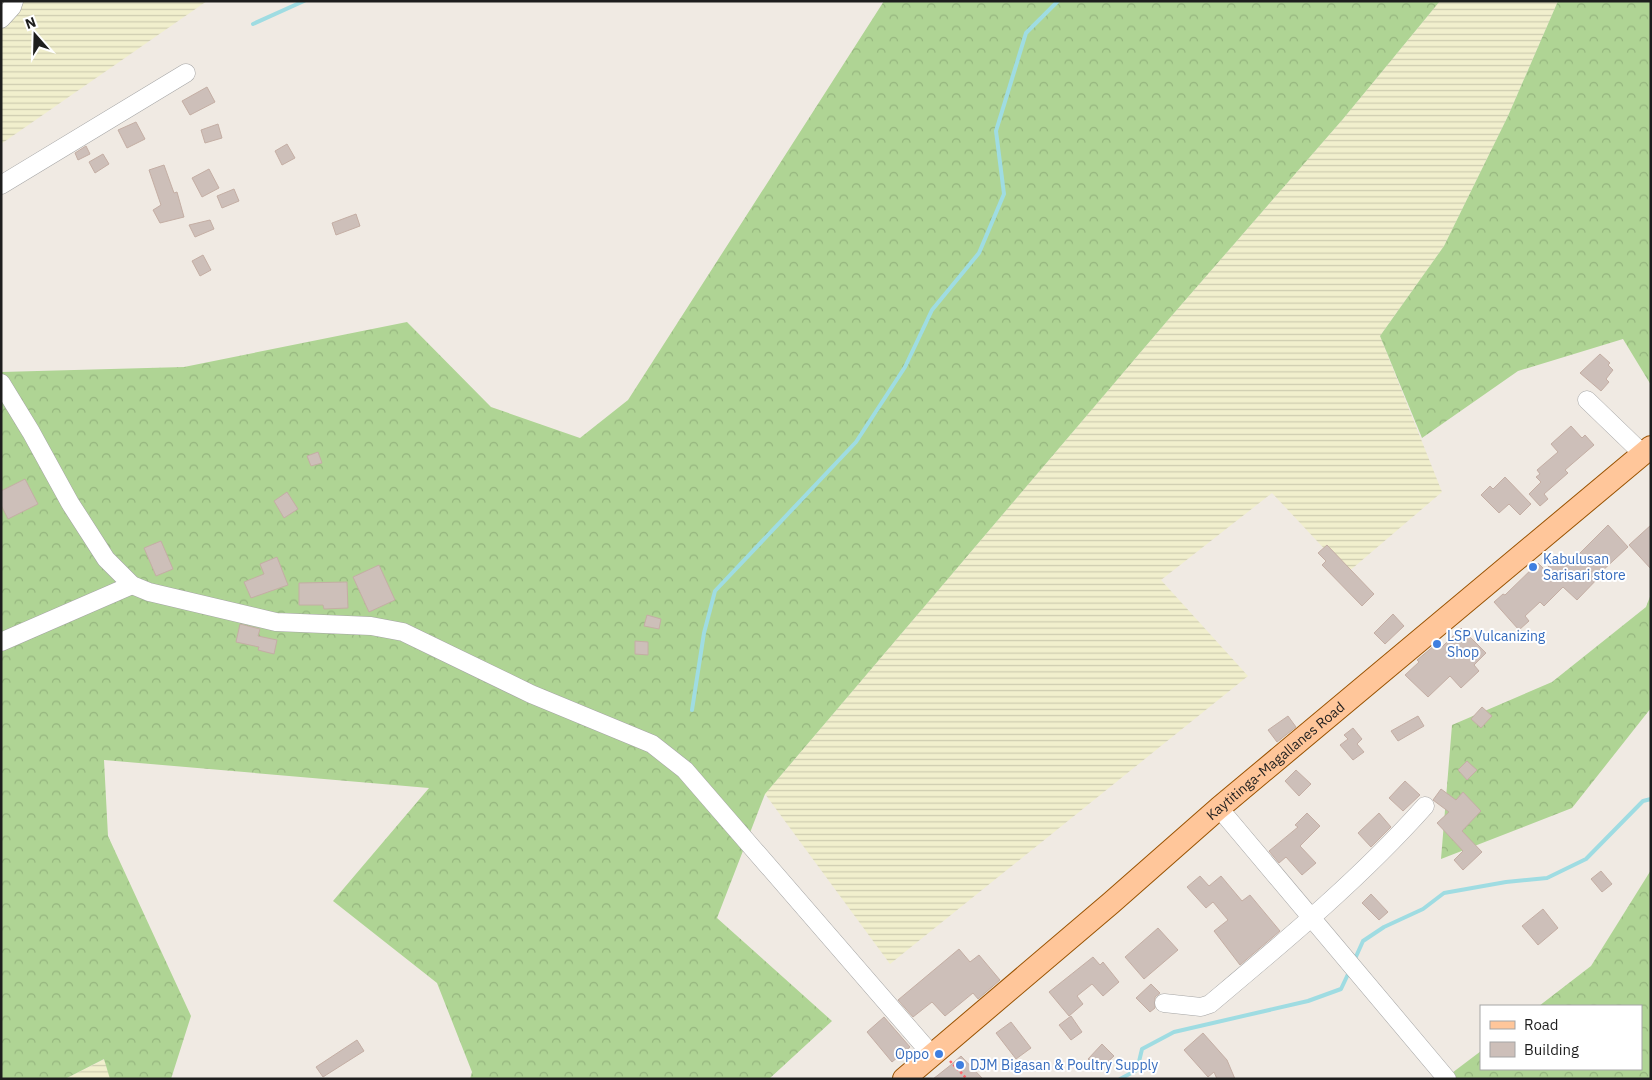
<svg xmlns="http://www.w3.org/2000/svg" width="1652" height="1080" viewBox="0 0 1652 1080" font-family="'IBM Plex Sans',sans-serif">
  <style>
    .farmland { fill: url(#farmland-rules) }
    .forest { fill: url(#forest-crowns) }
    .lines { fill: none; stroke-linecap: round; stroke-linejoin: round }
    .stream { stroke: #9fdce2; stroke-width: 4 }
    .building { fill: #cdbfb9; stroke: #c4aea4 }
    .minor-casing { stroke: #a5a5a5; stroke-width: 19 }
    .major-casing { stroke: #995200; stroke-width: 24 }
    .path { stroke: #ff666b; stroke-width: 2.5; stroke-dasharray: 2.5 2.5; stroke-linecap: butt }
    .minor { stroke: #fff; stroke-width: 18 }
    .major { stroke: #ffc69a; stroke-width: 22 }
    .shop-dot { fill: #3f7fe0; stroke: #fff; stroke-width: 2 }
    .labels { text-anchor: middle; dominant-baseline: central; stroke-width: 4; stroke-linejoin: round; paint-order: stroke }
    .shop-label { font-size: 14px; fill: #366cbe; stroke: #fff; text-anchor: start }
    .street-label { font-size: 14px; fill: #1e1e1e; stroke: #fff }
  </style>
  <defs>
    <pattern id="farmland-rules" width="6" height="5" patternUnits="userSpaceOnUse" patternTransform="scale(1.25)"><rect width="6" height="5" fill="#f1efcd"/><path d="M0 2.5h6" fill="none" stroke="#ceccb0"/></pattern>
    <pattern id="forest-crowns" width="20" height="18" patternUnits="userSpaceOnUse" patternTransform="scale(1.25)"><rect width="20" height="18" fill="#afd494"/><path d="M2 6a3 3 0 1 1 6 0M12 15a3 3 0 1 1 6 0" fill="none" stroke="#96b67f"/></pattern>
  </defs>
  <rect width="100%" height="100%" fill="#f0eae3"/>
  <g class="farmland">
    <path d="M1,1h206l-206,143z"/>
    <path d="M1440,1h118l-50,115 -64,130 -64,90 62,156 -95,81 -75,-80 -111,87 87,96 -358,288 -125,-170 403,-474 175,-201z"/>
    <path d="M105,1059l5,20h-45z"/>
  </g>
  <g class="forest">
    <path d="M884,1h556l-97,118 -175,201 -403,474 -48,124 115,103 -63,58h-299l2,-7 -35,-89 -104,-82 96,-113 -325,-28 4,76 83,180 -20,63h-61l-6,-20 -39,20h-64v-707l183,-5 223,-45 84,85 89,31 48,-38z"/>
    <path d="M1558,1h93v384l-28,-46 -105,32 -96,67 -42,-102 64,-90 64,-130z"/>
    <path d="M1651,594v114l-79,100 -131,51 11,-134 100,-43 94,-75z"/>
    <path d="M1651,870v209h-207l37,-28v18h160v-63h-102l52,-40z"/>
  </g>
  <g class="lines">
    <g class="stream">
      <path d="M253,24l51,-23"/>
      <path d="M692,710l12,-77 11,-42 141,-149 49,-75 27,-57 47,-57 25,-59 -8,-63 30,-98 32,-32"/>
      <path d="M1354,961l9,-20 21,-14 39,-18 21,-16 62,-11 41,-4 39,-19 57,-58 8,-2"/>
      <path d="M1120,1079l17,-9 5,-21 32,-17 134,-31 33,-12 9,-19"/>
    </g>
  </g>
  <g class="building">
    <path d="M207,87l8,15 -25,13 -8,-14z"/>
    <path d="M136,122l9,17 -18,9 -9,-18z"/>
    <path d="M218,124l4,14 -17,5 -4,-13z"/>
    <path d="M287,144l8,14 -13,7 -7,-14z"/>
    <path d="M86,146l4,8 -12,6 -3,-7z"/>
    <path d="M103,154l6,10 -14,9 -6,-11z"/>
    <path d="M164,165l10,28 3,-1 7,25 -24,6 -7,-13 8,-5 -12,-35z"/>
    <path d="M209,169l10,19 -17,9 -10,-19z"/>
    <path d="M234,189l5,12 -17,7 -5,-12z"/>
    <path d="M356,214l4,12 -24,9 -4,-12z"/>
    <path d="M210,220l4,9 -19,8 -6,-12z"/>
    <path d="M203,255l8,15 -11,6 -8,-15z"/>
    <path d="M1600,354l10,9 -2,2 5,5 -7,9 3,3 -8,9 -21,-18z"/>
    <path d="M1571,426l11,12 3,-3 9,10 -29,25 3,3 -24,21 4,5 -8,7 -11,-12 12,-12 -5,-5 4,-3 -3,-4 21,-18 -7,-8z"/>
    <path d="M318,452l4,11 -11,3 -4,-10z"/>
    <path d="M1505,477l26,27 -11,11 -11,-11 -10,9 -18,-18 9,-9 3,3z"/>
    <path d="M25,479l13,25 -30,15 -7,-14v-14z"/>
    <path d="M287,492l11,17 -14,9 -10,-17z"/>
    <path d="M1608,525l20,22 -28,26 2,1 -25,26 -14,-13 -19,19 -4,-4 -15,14 4,5 -10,9 -25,-28 9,-8 2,1 33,-32 7,7 17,-17 9,9z"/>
    <path d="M1651,525v44l-22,-24z"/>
    <path d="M161,541l12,28 -17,7 -12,-28z"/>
    <path d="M1327,545l47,49 -12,12 -40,-41 4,-4 -8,-8z"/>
    <path d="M277,557l11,28 -37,13 -7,-16 20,-8 -4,-10z"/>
    <path d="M379,565l16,35 -26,12 -16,-35z"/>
    <path d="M347,582l1,26 -24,1 -1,-4h-24v-22z"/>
    <path d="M1393,614l11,12 -19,18 -11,-11z"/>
    <path d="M647,615l14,4 -2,10 -15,-3z"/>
    <path d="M240,624l20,5 -2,7 19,4 -3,14 -16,-4 1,-3 -23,-5z"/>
    <path d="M1461,628l25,25 -12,12 5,6 -18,17 -11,-12 -22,21 -23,-22 14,-13 -2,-2 18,-15 4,5z"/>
    <path d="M635,641l13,1v13l-13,-1z"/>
    <path d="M1482,707l10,9 -11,12 -10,-9z"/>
    <path d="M1288,716l8,11 -19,15 -9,-12z"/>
    <path d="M1418,716l6,10 -26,15 -7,-10z"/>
    <path d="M1353,728l9,11 -5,5 7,8 -11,8 -13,-15 8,-6 -4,-4z"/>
    <path d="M1467,761l10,9 -10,10 -9,-10z"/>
    <path d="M1296,770l15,14 -12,12 -14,-15z"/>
    <path d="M1405,781l15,14 -17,16 -14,-13z"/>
    <path d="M1441,789l15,11 7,-8 18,19 -19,20 20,21 -19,18 -9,-10 9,-9 -26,-28 12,-11 -16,-12z"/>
    <path d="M1307,813l13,13 -20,20 16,17 -14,12 -16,-18 -7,6 -10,-12 29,-24 -3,-2z"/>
    <path d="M1379,813l12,14 -20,20 -13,-14z"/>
    <path d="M1601,871l11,13 -10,8 -11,-13z"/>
    <path d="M1200,876l9,10 12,-10 21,25 8,-6 30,36 -40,34 -26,-34 14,-11 -15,-18 -7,6 -19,-21z"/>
    <path d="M1371,894l17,18 -9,8 -17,-17z"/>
    <path d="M1543,909l15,19 -20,17 -16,-19z"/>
    <path d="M1158,928l20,22 -34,29 -19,-22z"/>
    <path d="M959,949l11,13 9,-7 21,25 -22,19 -5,-6 -28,23 -13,-14 -19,15 -15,-17z"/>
    <path d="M1093,957l7,8 3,-3 16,20 -16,14 -11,-12 -15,12 6,8 -14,12 -20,-24z"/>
    <path d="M1151,984l9,9 -5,4v11l-5,4 -14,-14z"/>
    <path d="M1071,1016l11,16 -11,8 -12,-15z"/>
    <path d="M884,1017l26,30 -18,15 -25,-30z"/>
    <path d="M1011,1022l20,26 -15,11 -20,-26z"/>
    <path d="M1203,1033l24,27 8,19h-18l-3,-7 -6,5 -24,-27z"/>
    <path d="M357,1040l7,11 -41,26 -7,-10z"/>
    <path d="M1102,1044l12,12 -15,14 -11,-11z"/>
    <path d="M961,1056l22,23h-50l19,-15z"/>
  </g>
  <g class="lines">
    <g class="minor-casing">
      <g id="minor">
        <path d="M1,19l11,-12 2,-6"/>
        <path d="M1,185l185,-112"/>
        <path d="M1,383l30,49 39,71 36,56 26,26 17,7 127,30 95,4 32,6 128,62 121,50 33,26 247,285"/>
        <path d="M1587,400l56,54"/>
        <path d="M1,642l131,-57"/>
        <path d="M1219,808l228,271"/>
        <path d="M1164,1003l37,4 9,-3c75,-63 150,-125 215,-198"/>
      </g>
    </g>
    <g class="major-casing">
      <g id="major">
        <path id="s1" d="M904,1079l207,-176 108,-95 432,-361"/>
      </g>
    </g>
    <path class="path" d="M950,1061l17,18"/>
    <use href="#minor" class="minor"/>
    <use href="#major" class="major"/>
  </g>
  <g class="shop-dot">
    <circle cx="1533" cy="567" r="5"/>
    <circle cx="1437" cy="644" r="5"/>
    <circle cx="939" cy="1054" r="5"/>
    <circle cx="960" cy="1065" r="5"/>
  </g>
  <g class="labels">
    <g class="shop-label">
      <text x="1543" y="559">Kabulusan<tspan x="1543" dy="16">Sarisari store</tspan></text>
      <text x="1447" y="636">LSP Vulcanizing<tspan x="1447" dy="16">Shop</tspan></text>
      <text x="929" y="1054" text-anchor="end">Oppo</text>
      <text x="970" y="1065">DJM Bigasan &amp; Poultry Supply</text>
    </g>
    <g class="street-label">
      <text stroke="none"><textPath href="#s1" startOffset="489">Kaytitinga-Magallanes Road</textPath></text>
    </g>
  </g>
  <rect width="1652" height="1080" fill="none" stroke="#1e1e1e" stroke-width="5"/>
  <rect x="1480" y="1005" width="162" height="65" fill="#ffffff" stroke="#a5a5a5"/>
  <rect x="1490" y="1021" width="25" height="8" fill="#ffc69a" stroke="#a5a5a5"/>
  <text x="1524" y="1030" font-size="15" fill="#1e1e1e">Road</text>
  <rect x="1490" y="1042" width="25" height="15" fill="#cdbfb9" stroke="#a5a5a5"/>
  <text x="1524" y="1055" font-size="15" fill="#1e1e1e">Building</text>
  <g transform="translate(35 35) rotate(340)" stroke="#ffffff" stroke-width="4" paint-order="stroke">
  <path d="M0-4L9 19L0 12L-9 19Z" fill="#1e1e1e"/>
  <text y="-8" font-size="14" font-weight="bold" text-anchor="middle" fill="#1e1e1e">N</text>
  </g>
</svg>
